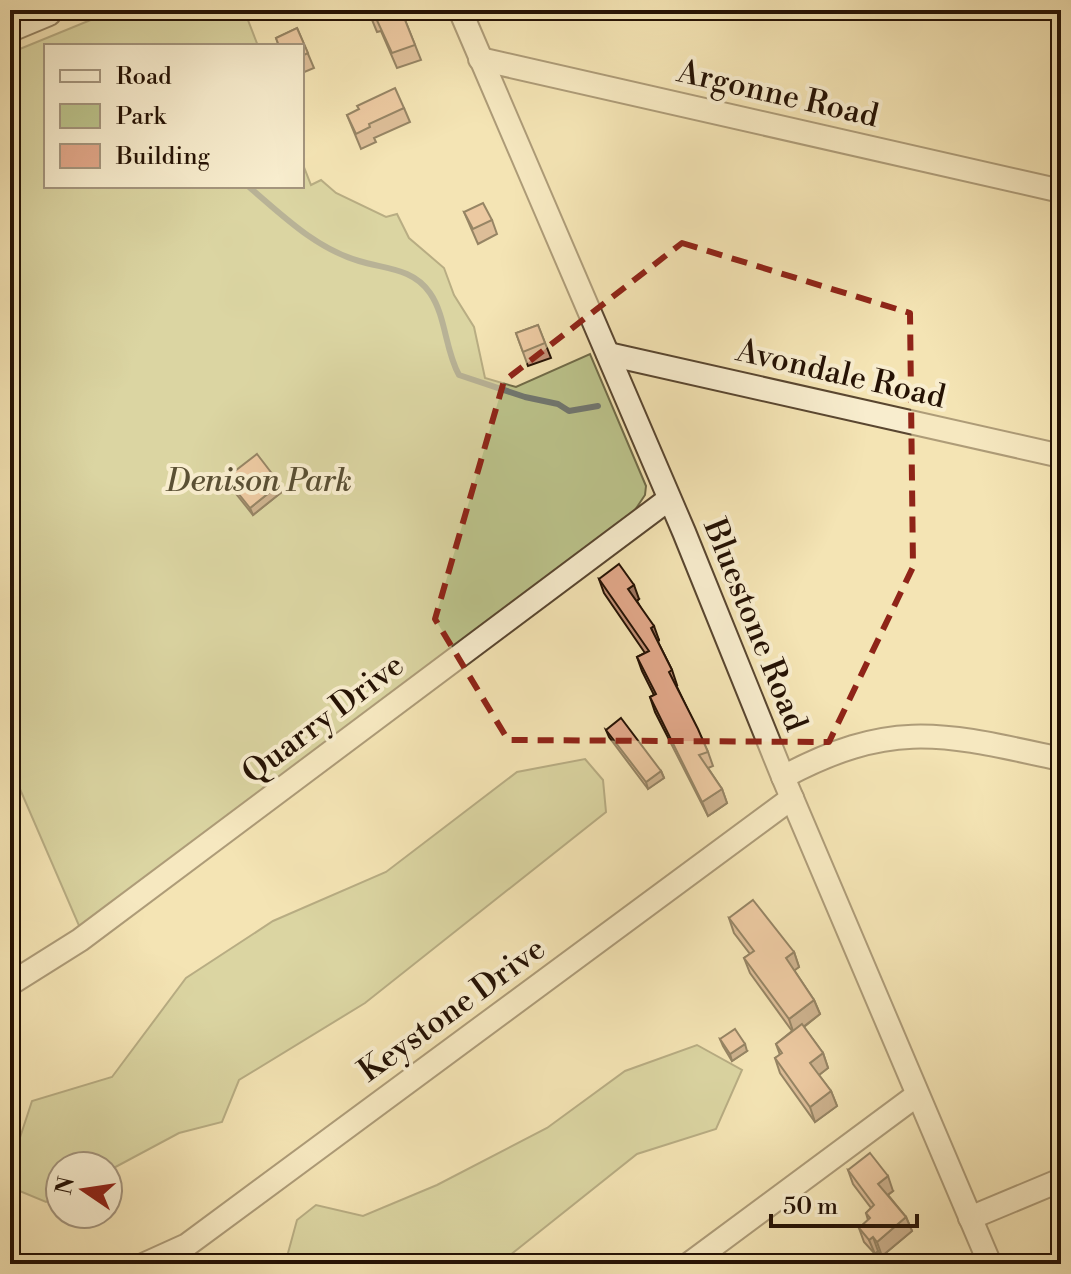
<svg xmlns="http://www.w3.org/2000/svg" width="1071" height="1274" viewBox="0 0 1071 1274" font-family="'Libre Bodoni',serif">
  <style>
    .green { fill: #bcc48c; stroke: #706b48; stroke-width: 2 }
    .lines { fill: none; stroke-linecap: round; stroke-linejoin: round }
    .stream { stroke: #707771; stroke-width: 6 }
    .street-casing { stroke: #594630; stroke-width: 26 }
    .secondary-casing { stroke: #251204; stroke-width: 36 }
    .street { stroke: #f8edce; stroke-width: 22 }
    .secondary { stroke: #f8edce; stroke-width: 32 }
    .wall { fill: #c29077; stroke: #251204; stroke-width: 2 }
    .shaded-wall { fill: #9e7661; stroke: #251204; stroke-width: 2 }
    .building { fill: #e2a88a; stroke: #251204; stroke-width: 2 }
    .marked { fill: none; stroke: #8f2418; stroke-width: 6; stroke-dasharray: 16 10; stroke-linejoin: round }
    .labels { text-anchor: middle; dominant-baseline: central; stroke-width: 8; stroke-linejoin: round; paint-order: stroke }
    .street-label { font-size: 32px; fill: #251204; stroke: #f8edce }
    .park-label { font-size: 32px; font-style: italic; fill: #5a5034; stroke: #f8edce }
  </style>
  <rect width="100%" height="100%" fill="#f4e4b4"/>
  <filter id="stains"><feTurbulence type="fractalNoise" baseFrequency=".0025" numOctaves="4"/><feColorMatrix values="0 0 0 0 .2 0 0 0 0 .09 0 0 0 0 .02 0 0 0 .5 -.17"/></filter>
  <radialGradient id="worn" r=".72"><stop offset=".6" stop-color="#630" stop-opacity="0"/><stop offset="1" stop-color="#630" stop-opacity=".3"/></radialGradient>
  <g class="green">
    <path d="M115,10h129l14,36h-212v140h256v-24l9,23 10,-5 15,13 50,24 11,-3 12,24 35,30 10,27 20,32 11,51 31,9 74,-33 56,132 -1,9 -12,18 -553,415 -70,-162v-713z"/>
    <path d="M585,759l18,21 3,32 -241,191 -126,77 -17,42 -43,11 -71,38v-5h-48v29l-14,7 -36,-15v-19l22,-67 80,-24 74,-99 87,-57 113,-49 131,-100z"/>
    <path d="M697,1045l45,25 -26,59 -79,25 -138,110h-214l12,-44 19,-15 47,11 74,-31 110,-57 78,-57z"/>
  </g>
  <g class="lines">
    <path class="stream" d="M248,186c34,29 67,62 111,75 26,8 54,7 71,32 16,23 15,57 29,82l66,22 33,7 11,7 29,-5"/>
    <g class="street-casing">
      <g id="street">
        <path d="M460,10l224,522 99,245 207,487"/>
        <path d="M480,59l581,132"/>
        <path d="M608,354l453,102"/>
        <path d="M783,777c111,-59 161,-43 278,-18"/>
        <path d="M10,984l70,-44 589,-441"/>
        <path d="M970,1218l91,-38"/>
        <path d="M145,1264l42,-19 605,-447"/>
        <path d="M689,1264l228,-169"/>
      </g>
    </g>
    <g class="secondary-casing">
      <path id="secondary" d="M10,25l36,-15"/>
    </g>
    <use href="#street" class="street"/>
    <use href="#secondary" class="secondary"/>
  </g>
  <g class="wall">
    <path d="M368,10h33l20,50 -24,8 -16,-37 -4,1z"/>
    <path d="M297,28l17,40 -12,5v-27h-23l-3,-8z"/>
    <path d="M404,108l6,14 -36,16 2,4 -15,7 -14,-34z"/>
    <path d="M464,212l28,8 5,14 -19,10z"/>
    <path d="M538,325l13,33 -23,8 -12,-33z"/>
    <path d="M226,478l57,13 -30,24 -24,-30z"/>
    <path d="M599,579l40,20 -2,2 22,39 -1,2 14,28 5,15h-1l32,67 5,14 -5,2 14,21 5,14 -19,13 -53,-104 -5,-15 4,-2 -12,-24 -5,-14 8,-4 -41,-60z"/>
    <path d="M606,730l55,41 3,7 -16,11 -39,-52z"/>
    <path d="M729,918l65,34 5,15 -5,3 20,30 6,14 -16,13 19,26 5,15 -9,7 12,16 6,15 -22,16 -35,-49 -5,-15 5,-3 -4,-11 16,-13 -42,-58 -6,-15 6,-4 -16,-21z"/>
    <path d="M720,1039l27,12 -15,10 -9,-15z"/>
    <path d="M848,1170l45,21 -5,4 18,22 6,14 -30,25 -4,-5 -3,3 -11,-12 -5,-14 9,-8 -2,-7 5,-5 -18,-24z"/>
  </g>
  <g class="shaded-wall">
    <path d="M280,484l3,7 -30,24 -3,-7z"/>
    <path d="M634,585l5,14 -6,5 -5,-15z"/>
    <path d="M654,626l5,14 -3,3 -5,-15z"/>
    <path d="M661,771l3,7 -16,11 -2,-7z"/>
    <path d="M722,789l5,14 -19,13 -6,-14z"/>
    <path d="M794,952l5,15 -8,6 -5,-15z"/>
    <path d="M814,1000l6,14 -26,20 -5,-15z"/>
    <path d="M745,1044l2,7 -15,10 -2,-7z"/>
    <path d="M823,1053l5,15 -13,10 -5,-15z"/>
    <path d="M831,1091l6,15 -22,16 -5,-15z"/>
    <path d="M888,1176l5,15 -10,7 -5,-14z"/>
    <path d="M906,1217l6,14 -30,25 -5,-14z"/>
    <path d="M873,1237l5,14 -3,3 -6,-14z"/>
  </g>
  <g class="building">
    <path d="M368,10h33l14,35 -23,8 -17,-37 -3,2z"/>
    <path d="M297,28l11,25 -6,3v-10h-23l-3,-8z"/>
    <path d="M395,88l9,20 -35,16 1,3 -14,7 -9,-19 12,-6 -2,-3z"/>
    <path d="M483,203l9,17 -19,9 -9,-17z"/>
    <path d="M538,325l7,18 -22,9 -7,-19z"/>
    <path d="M257,454l23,30 -30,24 -24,-30z"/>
    <path d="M619,564l15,21 -6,4 26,37 -3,2 21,42 -3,2 29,57 10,23 -9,3 23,34 -20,13 -52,-105 6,-3 -19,-37 12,-6 -50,-72z"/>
    <path d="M621,718l40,53 -15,11 -40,-52z"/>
    <path d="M753,900l41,52 -8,6 28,42 -25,19 -45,-61 10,-7 -25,-33z"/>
    <path d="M802,1024l21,29 -13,10 21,28 -21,16 -35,-49 7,-5 -6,-9z"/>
    <path d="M735,1029l10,15 -15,10 -10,-15z"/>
    <path d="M870,1153l18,23 -10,8 28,33 -29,25 -4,-5 -4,3 -10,-12 11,-10 -4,-5 8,-8 -26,-35z"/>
    <path d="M905,1257l4,7h-14z"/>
  </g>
  <path d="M0 0H1071V1274H0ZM682,243l228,70 3,254 -84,175 -321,-2 -73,-121 69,-238z" fill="#f4e4b4" fill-opacity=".55" fill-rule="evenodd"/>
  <path class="marked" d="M682,243l228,70 3,254 -84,175 -321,-2 -73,-121 69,-238z"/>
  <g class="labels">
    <g class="street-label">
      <text transform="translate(778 94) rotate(13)">Argonne Road</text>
      <text transform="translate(841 374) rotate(13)">Avondale Road</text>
      <text transform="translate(755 625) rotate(68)">Bluestone Road</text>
      <text transform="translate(323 719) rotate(-37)">Quarry Drive</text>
      <text transform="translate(452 1010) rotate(-36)">Keystone Drive</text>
    </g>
    <g class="park-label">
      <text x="259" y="481">Denison Park</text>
    </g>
  </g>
  <rect width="1071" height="1274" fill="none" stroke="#f4e4b4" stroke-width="40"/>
  <rect x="12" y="12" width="1047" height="1250" fill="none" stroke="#251204" stroke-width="4"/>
  <rect x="20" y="20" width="1031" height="1234" fill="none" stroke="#251204" stroke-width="2"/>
  <rect x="44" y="44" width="260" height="144" fill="#f8edce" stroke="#a4957d" stroke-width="2"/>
  <rect x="60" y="70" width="40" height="12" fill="#f8edce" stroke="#a4957d" stroke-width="2"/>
  <text x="116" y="84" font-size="24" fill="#251204">Road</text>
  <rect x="60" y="104" width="40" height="24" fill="#bcc48c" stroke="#a4957d" stroke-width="2"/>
  <text x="116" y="124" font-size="24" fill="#251204">Park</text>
  <rect x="60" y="144" width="40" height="24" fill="#e2a88a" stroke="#a4957d" stroke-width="2"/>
  <text x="116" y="164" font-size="24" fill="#251204">Building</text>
  <g transform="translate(84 1190) rotate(283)"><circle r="38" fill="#f8edce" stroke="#a4957d" stroke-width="2"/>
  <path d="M0-6L14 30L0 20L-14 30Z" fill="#8f2418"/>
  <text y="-12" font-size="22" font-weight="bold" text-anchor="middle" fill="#251204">N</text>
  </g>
  <path d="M771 1214v12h146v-12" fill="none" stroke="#251204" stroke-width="4"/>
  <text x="783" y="1214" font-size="24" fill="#251204" stroke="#f8edce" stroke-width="6" paint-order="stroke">50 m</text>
  <rect width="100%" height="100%" filter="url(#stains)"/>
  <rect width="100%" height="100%" fill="url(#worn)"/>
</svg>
